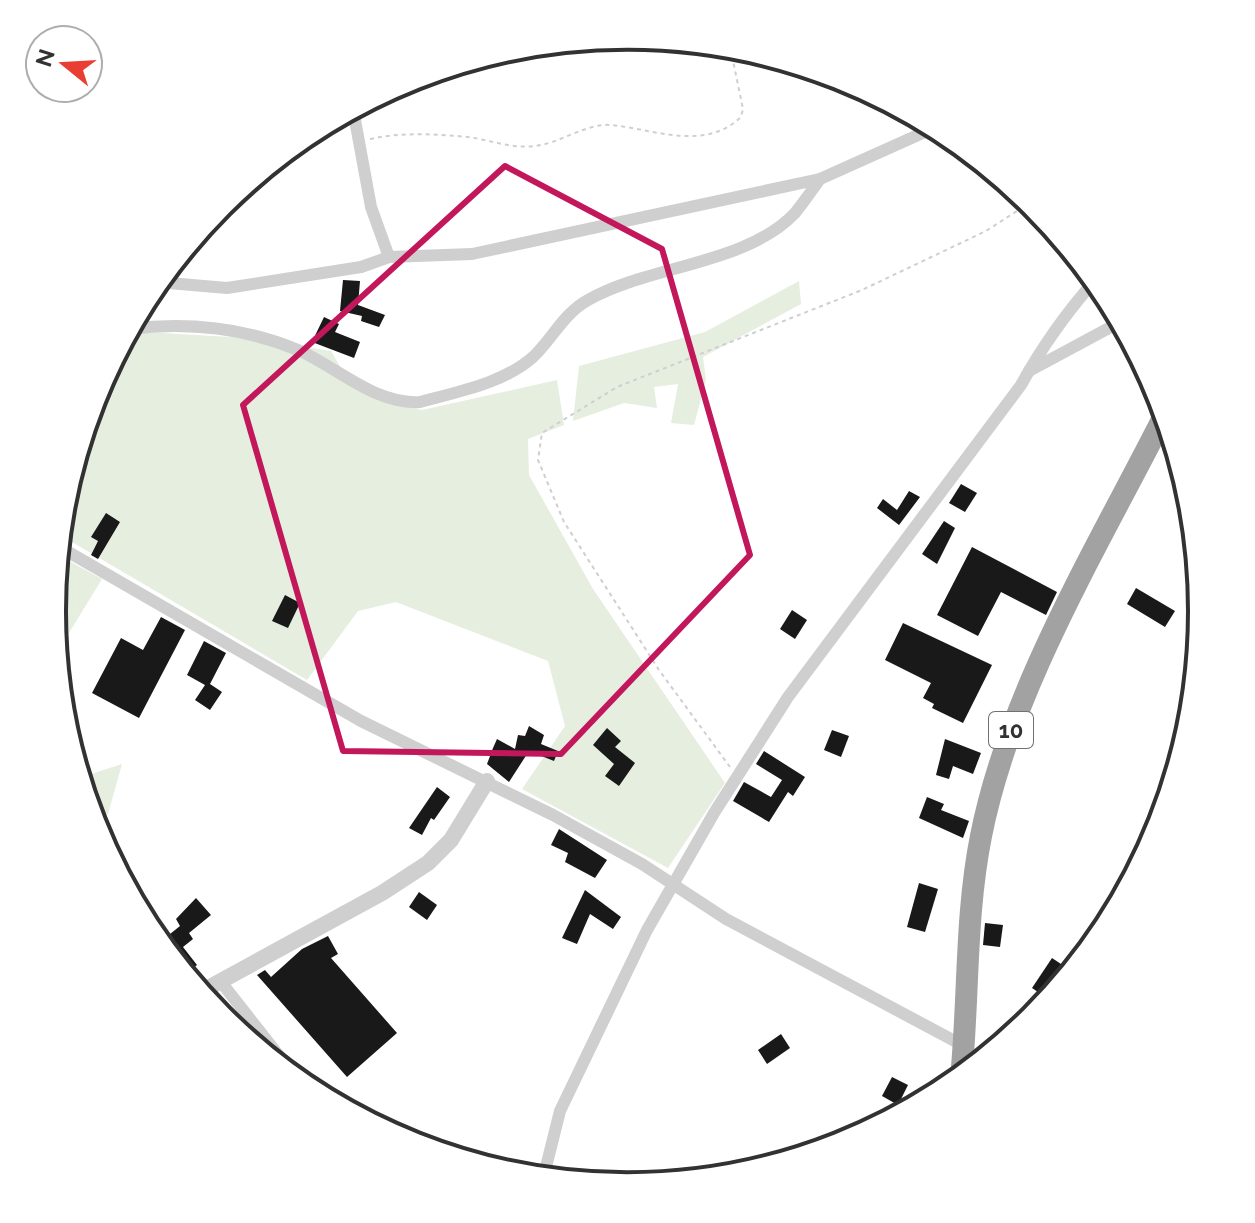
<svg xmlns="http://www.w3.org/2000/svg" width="1255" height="1223" viewBox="0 0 1255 1223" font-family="Raleway,sans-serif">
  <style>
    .green { fill: #e6eee0 }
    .building { fill: #191919 }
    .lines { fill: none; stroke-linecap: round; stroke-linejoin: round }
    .path { stroke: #cfcfcf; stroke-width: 2; stroke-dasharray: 4 4; stroke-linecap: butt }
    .service { stroke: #cfcfcf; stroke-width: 6 }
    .minor { stroke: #cfcfcf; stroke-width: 12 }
    .tertiary { stroke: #cfcfcf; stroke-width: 16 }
    .trunk { stroke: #a2a2a2; stroke-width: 22 }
    .marked { fill: none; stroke: #c2185b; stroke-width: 6; stroke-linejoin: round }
    .labels { text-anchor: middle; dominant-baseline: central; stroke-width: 8; stroke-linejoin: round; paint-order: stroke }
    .shield { fill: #fff; stroke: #707070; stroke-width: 2 }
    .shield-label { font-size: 22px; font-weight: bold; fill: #323232 }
    .rim { fill: none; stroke: #323232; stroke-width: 4 }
  </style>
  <rect width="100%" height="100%" fill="#fff"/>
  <g class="green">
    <path d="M799,281l2,23 -98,53 3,23 -12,45 -23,-2 7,-39 -24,3 3,21 -33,-5 -51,18 6,-55 126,-34z"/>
    <path d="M128,331l119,7 84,13 19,33 31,16 41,10 135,-30 7,45 -36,14 1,36 64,114 132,194 -57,85 -146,-79 43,-63 -17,-65 -152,-59 -38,9 -51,69 -247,-145c7,-73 34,-140 68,-204z"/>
    <path d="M58,555l44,24 -46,75 -4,-43z"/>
    <path d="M122,764l-14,50 -17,3 -12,-39z"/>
  </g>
  <g class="building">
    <path d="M343,280l17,1 -2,24 27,10 -6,12 -18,-6 1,-5 -22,-5z"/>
    <path d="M324,317l15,7 -4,8 25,10 -6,16 -42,-16z"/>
    <path d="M961,484l16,9 -12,19 -16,-9z"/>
    <path d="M909,491l11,6 -21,28 -22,-17 6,-9 14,11z"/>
    <path d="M106,513l14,9 -22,37 -7,-4 7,-14 -7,-4z"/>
    <path d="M944,521l11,7 -18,36 -15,-10z"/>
    <path d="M972,547l85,45 -11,23 -45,-23 -23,44 -41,-21z"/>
    <path d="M1136,588l39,23 -10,16 -38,-23z"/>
    <path d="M285,595l15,8 -12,25 -16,-7z"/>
    <path d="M792,610l15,10 -12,19 -15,-10z"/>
    <path d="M161,617l24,13 -46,88 -47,-25 29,-55 22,12z"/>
    <path d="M903,623l89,42 -29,58 -31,-15 2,-4 -11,-6 8,-15 -46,-23z"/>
    <path d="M204,641l22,12 -16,31 12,8 -12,18 -15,-10 10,-15 -18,-10z"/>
    <path d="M529,726l15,9 -3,9 17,7 -4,10 -25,-10 -20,31 -22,-18 6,-16 4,-9 18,10 3,-14 7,1z"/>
    <path d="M607,728l14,13 -6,6 20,16 -16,23 -14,-10 9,-12 -21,-19z"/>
    <path d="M832,730l17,6 -8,21 -17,-7z"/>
    <path d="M945,739l36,14 -8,21 -20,-8 -4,13 -13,-4z"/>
    <path d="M764,751l41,26 -12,19 -5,-4 -19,30 -36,-21 11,-19 27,15 11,-17 -26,-16z"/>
    <path d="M437,787l13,10 -16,23 -3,-2 -9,17 -13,-7z"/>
    <path d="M927,797l17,7 -3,6 28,11 -6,17 -44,-20z"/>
    <path d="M559,829l48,31 -12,18 -30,-16 3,-9 -17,-8z"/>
    <path d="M919,883l19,6 -13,43 -18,-5z"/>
    <path d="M585,890l36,27 -8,12 -23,-15 -13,30 -15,-6z"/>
    <path d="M419,892l18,13 -10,15 -18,-13z"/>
    <path d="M196,898l15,17 -22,18 4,6 -10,8 14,18 -9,7 -23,-34 15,-12 -4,-7z"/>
    <path d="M985,923l18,2 -3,22 -17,-2z"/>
    <path d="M328,936l10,18 -7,4 66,75 -50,44 -90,-102 8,-5 6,7 31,-28z"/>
    <path d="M1052,958l21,14 -23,28 -18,-12z"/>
    <path d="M781,1034l9,14 -23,16 -9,-14z"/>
    <path d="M892,1077l16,8 -10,20 -16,-9z"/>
  </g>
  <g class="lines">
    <g class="path">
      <path d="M370,139c32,-7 66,-5 98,-2 22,3 44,12 67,9 26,-3 51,-23 76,-21 43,4 93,27 130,-8l2,-8 -13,-63"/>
      <path d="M730,767l-71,-97 -95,-148 -26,-62 4,-27 75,-46 245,-97 124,-59 45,-29"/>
    </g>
    <path class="service" d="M705,1179l8,-5"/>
    <g class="minor">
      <path d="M353,109l18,98 18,50"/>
      <path d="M157,282l70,6 134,-21 28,-10 83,-3 348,-75 116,-52"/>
      <path d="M129,329c57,-7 116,-1 169,21 39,17 77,55 122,52 37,-10 84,-19 113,-45 20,-19 30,-43 55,-57 61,-35 158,-35 207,-87 9,-11 17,-23 25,-34"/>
      <path d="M1029,371l93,-50"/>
      <path d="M58,546l303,175 192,94 89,49 84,55 238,127"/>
      <path d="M221,982l81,103"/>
      <path d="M543,1179l17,-68 87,-181 67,-117 74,-116 233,-312c22,-40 45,-72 75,-106"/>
    </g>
    <path class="tertiary" d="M199,993l183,-100 46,-30 23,-23 36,-59"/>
    <path class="trunk" d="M961,1078c8,-81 4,-162 20,-242 29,-147 118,-291 185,-424"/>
  </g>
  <path class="marked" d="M505,166l157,83 88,306 -189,199 -218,-3 -100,-346z"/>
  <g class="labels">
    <rect class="shield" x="989" y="712" width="44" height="36" rx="6"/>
    <g class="shield-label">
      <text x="1011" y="730">10</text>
    </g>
  </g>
  <path d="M0 0H1255V1223H0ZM66 611a561 561 0 1 1 1122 0a561 561 0 1 1-1122 0Z" fill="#fff" fill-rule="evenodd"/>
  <path class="rim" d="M66 611a561 561 0 1 1 1122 0a561 561 0 1 1-1122 0Z"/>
  <g transform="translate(64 64) rotate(288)"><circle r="38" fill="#ffffff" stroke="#adadad" stroke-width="2"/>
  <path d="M0-6L14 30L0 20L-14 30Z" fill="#e93f33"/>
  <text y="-12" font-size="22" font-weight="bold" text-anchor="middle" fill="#323232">N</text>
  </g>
</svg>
